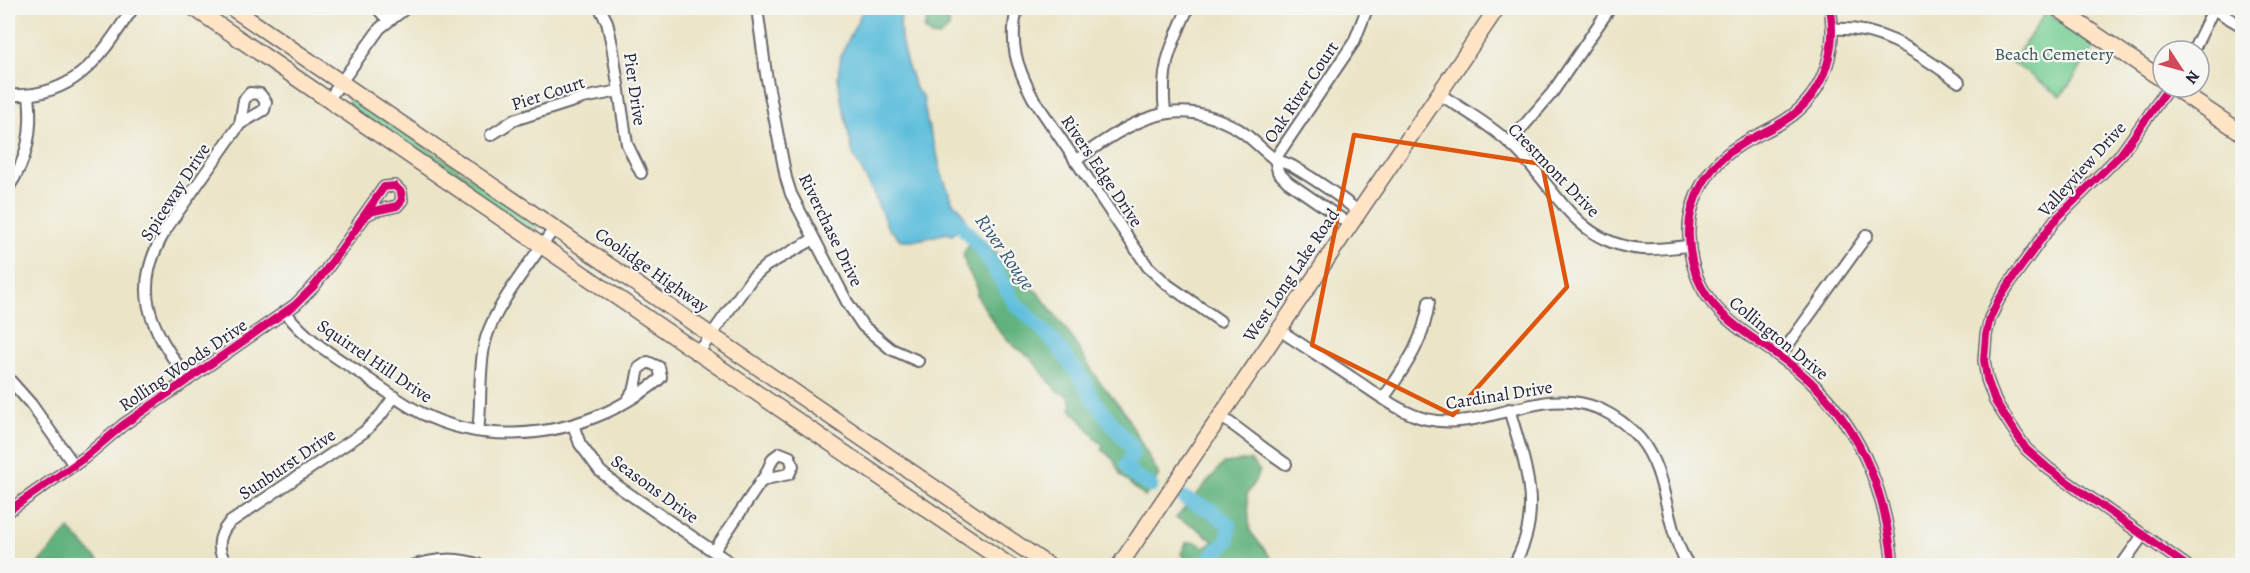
<svg xmlns="http://www.w3.org/2000/svg" width="2250" height="573" viewBox="0 0 2250 573" font-family="Alegreya,serif">
  <style>
    .green { fill: #78cf94; stroke: #4d7868; stroke-width: 1.5 }
    .forest { fill: #62b27e; stroke: #426a5c; stroke-width: 1.5 }
    .water { fill: #5cbddb; stroke: #3f708b; stroke-width: 1.5 }
    .lines { fill: none; stroke-linecap: round; stroke-linejoin: round }
    .river { stroke: #5cbddb; stroke-width: 15 }
    .street-casing { stroke: #68666c; stroke-width: 14 }
    .secondary-casing { stroke: #68666c; stroke-width: 18 }
    .street { stroke: #fff; stroke-width: 10 }
    .secondary { stroke: #ffe4c6; stroke-width: 15 }
    .cycleway-casing { stroke: #f6f6f2; stroke-width: 11 }
    .cycleway { stroke: #d6006c; stroke-width: 8 }
    .marked { fill: none; stroke: #de560e; stroke-width: 4.5; stroke-linejoin: round }
    .labels { text-anchor: middle; dominant-baseline: central; stroke-width: 4.5; stroke-linejoin: round; paint-order: stroke }
    .park-label { font-size: 18px; fill: #3c5656; stroke: #f6f6f2 }
    .street-label { font-size: 18px; fill: #22223b; stroke: #f6f6f2 }
    .water-label { font-size: 20px; font-style: italic; fill: #365873; stroke: #f6f6f2 }
  </style>
  <rect width="100%" height="100%" fill="#f6f6f2"/>
  <filter id="ink" filterUnits="userSpaceOnUse"><feTurbulence type="fractalNoise" baseFrequency=".0167" numOctaves="2"/><feDisplacementMap in="SourceGraphic" scale="12" xChannelSelector="R" yChannelSelector="G"/><feConvolveMatrix kernelMatrix="1 2 1 2 8 2 1 2 1" color-interpolation-filters="sRGB"/></filter>
  <filter id="wash" filterUnits="userSpaceOnUse"><feTurbulence type="fractalNoise" baseFrequency=".008" numOctaves="4" result="noise"/><feDisplacementMap in="SourceGraphic" scale="24" xChannelSelector="R" yChannelSelector="G"/><feGaussianBlur stdDeviation="1.35" result="paint"/><feColorMatrix in="noise" values="0 0 0 0 0 0 0 0 0 0 0 0 0 0 0 0 0 1.4 0 .05"/><feComposite in="paint" operator="in"/></filter>
  <g filter="url(#wash)">
    <rect width="100%" height="100%" fill="#ebe5c8"/>
    <g class="green">
      <path d="M2046,12l50,34 -35,50 -49,-34z"/>
      <path d="M355,98l178,123 4,5 -1,3 -5,2 -180,-123 -4,-5 3,-4z"/>
    </g>
    <g class="forest">
      <path d="M931,8h10l1,7 8,3 -1,10 -10,9 -8,-1 -7,-7z"/>
      <path d="M977,234l63,61 28,37 30,48 25,30 36,65 -14,22 -24,-21 -8,-17 -11,-9 1,-5c-13,-10 -20,-25 -33,-36l2,-5 -4,-8 -11,-5 -28,-35 -14,-9 -16,-16 -22,-35v-9l-11,-20 -3,-13z"/>
      <path d="M1250,460l10,11 -13,24 3,36 21,27 3,7h-82l-11,-11 5,-11 9,-1 10,5 9,-5 -20,-16 -18,-8 48,-55z"/>
      <path d="M69,529l33,36h-65z"/>
    </g>
    <path class="water" d="M864,8h38c-4,20 -1,36 5,56 2,8 7,15 7,23l9,10 4,25 10,32 4,18 12,31 6,4 7,12 -14,16 -5,-2 -30,7h-16l-13,-12 -18,-42 -17,-32 -12,-56 -3,-21 3,-22z"/>
    <g class="lines">
      <g class="river">
        <path d="M948,210l36,42 32,53 14,12 26,27 27,37 12,21 37,46 1,5 -6,11c3,12 14,16 24,22"/>
        <path d="M1185,499l26,11 18,15 -1,15c-7,10 -19,12 -20,26"/>
      </g>
    </g>
  </g>
  <g filter="url(#ink)">
    <g class="lines">
      <g class="street-casing">
        <g id="street">
          <path d="M377,8l11,12"/>
          <path d="M600,8l7,14 5,23 15,99 14,29"/>
          <path d="M757,8l9,66 20,104 5,16 56,108 16,24 28,23 27,12"/>
          <path d="M1017,8c-8,36 -1,58 16,90l115,169 20,18 52,36"/>
          <path d="M1830,8c7,39 -4,80 -36,106 -16,13 -34,19 -51,29 -33,19 -56,56 -54,94 3,86 75,97 126,149 50,50 71,111 78,180"/>
          <path d="M2213,9l29,17"/>
          <path d="M1832,29c51,-4 88,26 127,53"/>
          <path d="M2193,51l21,-43"/>
          <path d="M2169,87l-48,67 -66,66 -40,55 -17,26 -8,17 -4,17 -2,25 3,19 8,22 31,48 23,20 138,97"/>
          <path d="M1438,93c27,18 56,34 79,57 41,41 59,94 126,99 15,1 31,-2 46,-3"/>
          <path d="M8,95c67,4 92,-38 125,-87"/>
          <path d="M329,99l51,-71 26,-20"/>
          <path d="M1165,113c-5,-45 5,-65 23,-105"/>
          <path d="M491,135l23,-15 69,-22 36,-7"/>
          <path d="M1509,143l43,-50 58,-85"/>
          <path d="M1275,159l79,-117 13,-33"/>
          <path d="M1275,159l3,13 10,10 61,42"/>
          <path d="M1075,161c53,-37 98,-70 163,-32 13,8 23,20 35,29 6,4 15,5 21,9 22,13 44,28 64,44"/>
          <path d="M8,188c20,-29 25,-58 21,-93"/>
          <path d="M286,313c20,26 46,42 74,60 20,14 40,29 61,40 59,30 128,25 186,-1 11,-5 48,-26 54,-35l-2,-10 -11,-5 -9,6 -4,20 -8,13"/>
          <path d="M1278,329c25,17 51,33 76,50 23,15 45,33 72,40 60,14 113,-36 174,-10 15,7 29,17 40,30 30,37 23,88 49,127"/>
          <path d="M699,352l53,-74 15,-13 47,-26"/>
          <path d="M1780,356l87,-121"/>
          <path d="M8,378l23,26 43,61"/>
          <path d="M188,380c-39,-55 -59,-90 -20,-154l72,-102 24,-14 2,-8 -6,-8 -10,-1 -6,7 -4,24"/>
          <path d="M1383,399c23,-34 40,-55 46,-97"/>
          <path d="M1509,409c16,55 36,104 4,157"/>
          <path d="M1220,416c23,15 43,33 66,48"/>
          <path d="M573,425l7,19 20,27 19,16 116,79"/>
          <path d="M478,431c4,-29 0,-60 7,-89 8,-34 49,-84 70,-115"/>
          <path d="M8,511l76,-53 39,-33 172,-120 20,-20 51,-70 8,-4 23,-5 5,-6 -1,-8 -6,-6 -11,1 -26,37"/>
          <path d="M714,551l52,-77 7,-16 7,-5 10,4 3,9 -4,8 -19,4 -10,4"/>
          <path d="M229,566c-13,-14 -12,-29 0,-43l135,-91 17,-17 13,-18"/>
          <path d="M412,566c25,-8 46,-9 71,0"/>
          <path d="M2121,566l22,-31"/>
        </g>
      </g>
      <g class="secondary-casing">
        <g id="secondary">
          <path d="M194,8l816,558"/>
          <path d="M232,8l817,558"/>
          <path d="M2057,8l106,72"/>
          <path d="M2173,87l69,46"/>
          <path d="M1119,566l378,-558"/>
        </g>
      </g>
      <use href="#street" class="street"/>
      <use href="#secondary" class="secondary"/>
      <g class="cycleway-casing">
        <g id="cycleway">
          <path d="M1830,8c7,39 -4,80 -36,106 -16,13 -34,19 -51,29 -33,19 -56,56 -54,94 3,86 75,97 126,149 50,50 71,111 78,180"/>
          <path d="M2169,87l-48,67 -66,66 -40,55 -17,26 -8,17 -4,17 -2,25 3,19 8,22 31,48 23,20 138,97"/>
          <path d="M8,511l76,-53 39,-33 172,-120 20,-20 51,-70 8,-4 23,-5 5,-6 -1,-8 -6,-6 -11,1 -26,37"/>
        </g>
      </g>
      <use href="#cycleway" class="cycleway"/>
    </g>
  </g>
  <path class="marked" d="M1354,135l188,29 25,123 -114,128 -141,-70z"/>
  <g class="labels">
    <g class="park-label">
      <text x="2054" y="54">Beach Cemetery</text>
    </g>
    <g class="street-label">
      <text transform="translate(635 89) rotate(82)">Pier Drive</text>
      <text transform="translate(1301 92) rotate(-56)">Oak River Court</text>
      <text transform="translate(548 93) rotate(-18)">Pier Court</text>
      <text transform="translate(2082 169) rotate(-48)">Valleyview Drive</text>
      <text transform="translate(1554 170) rotate(46)">Crestmont Drive</text>
      <text transform="translate(1102 171) rotate(56)">Rivers Edge Drive</text>
      <text transform="translate(175 192) rotate(-57)">Spiceway Drive</text>
      <text transform="translate(831 230) rotate(64)">Riverchase Drive</text>
      <text transform="translate(652 270) rotate(35)">Coolidge Highway</text>
      <text transform="translate(1291 275) rotate(-56)">West Long Lake Road</text>
      <text transform="translate(1779 338) rotate(39)">Collington Drive</text>
      <text transform="translate(375 361) rotate(34)">Squirrel Hill Drive</text>
      <text transform="translate(183 365) rotate(-34)">Rolling Woods Drive</text>
      <text transform="translate(1499 395) rotate(-9)">Cardinal Drive</text>
      <text transform="translate(287 464) rotate(-34)">Sunburst Drive</text>
      <text transform="translate(655 489) rotate(36)">Seasons Drive</text>
    </g>
    <g class="water-label">
      <text transform="translate(1005 252) rotate(55)">River Rouge</text>
    </g>
  </g>
  <rect width="2250" height="573" fill="none" stroke="#f6f6f2" stroke-width="30"/>
  <g transform="translate(2181 69) rotate(126)"><circle r="28" fill="#f6f6f2" stroke="#a1a1a9" stroke-width="1.5"/>
  <path d="M0-4.5L10 22L0 15L-10 22Z" fill="#d1495b"/>
  <text y="-9" font-size="16" font-weight="bold" text-anchor="middle" fill="#22223b">N</text>
  </g>
</svg>
